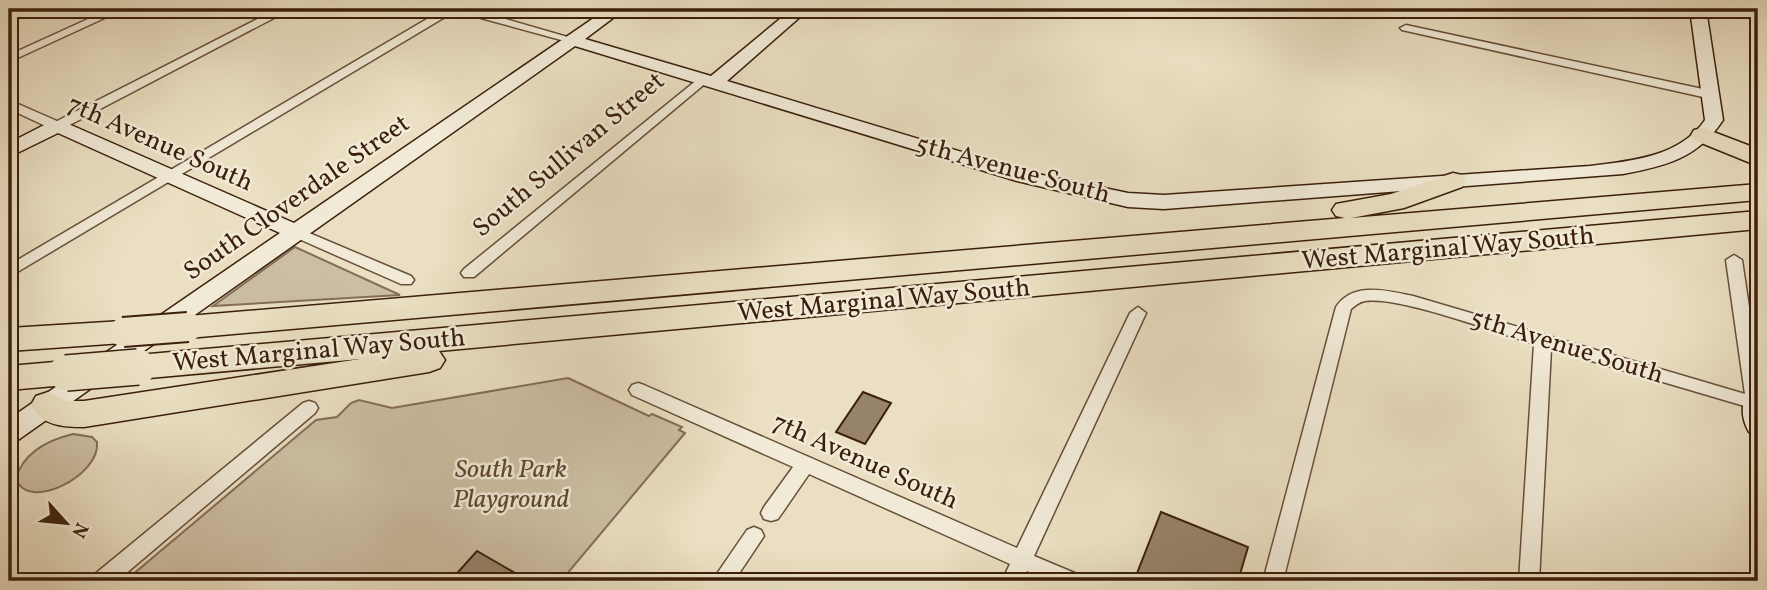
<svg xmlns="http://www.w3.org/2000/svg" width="1767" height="590" viewBox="0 0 1767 590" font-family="Vollkorn,serif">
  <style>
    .green { fill: #ccbea3; stroke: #846e57; stroke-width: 2 }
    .building { fill: #96836a; stroke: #3b1f0b; stroke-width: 2 }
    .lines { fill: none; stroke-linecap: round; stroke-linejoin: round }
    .street-casing { stroke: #674f39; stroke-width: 3 }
    .secondary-casing { stroke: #3b1f0b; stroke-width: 3 }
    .highway-casing { stroke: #3b1f0b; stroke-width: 3 }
    .street { fill: #f1ead7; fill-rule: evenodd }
    .secondary { fill: #f1ead7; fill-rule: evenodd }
    .highway { fill: #eadfc2; fill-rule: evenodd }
    .highway-bridge-far1-casing { stroke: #3b1f0b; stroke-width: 32; stroke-linecap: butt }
    .highway-bridge-casing { stroke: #3b1f0b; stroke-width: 38; stroke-linecap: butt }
    .highway-bridge-far1 { stroke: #eadfc2; stroke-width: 28 }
    .highway-bridge { stroke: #eadfc2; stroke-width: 35 }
    .labels { text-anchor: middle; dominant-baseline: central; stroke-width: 5; stroke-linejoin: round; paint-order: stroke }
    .street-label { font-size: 26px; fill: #3b1f0b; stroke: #f1ead7 }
    .park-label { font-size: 26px; font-style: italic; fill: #5f4731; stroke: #f1ead7 }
  </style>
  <rect width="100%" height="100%" fill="#eadfc2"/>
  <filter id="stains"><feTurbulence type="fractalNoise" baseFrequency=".00286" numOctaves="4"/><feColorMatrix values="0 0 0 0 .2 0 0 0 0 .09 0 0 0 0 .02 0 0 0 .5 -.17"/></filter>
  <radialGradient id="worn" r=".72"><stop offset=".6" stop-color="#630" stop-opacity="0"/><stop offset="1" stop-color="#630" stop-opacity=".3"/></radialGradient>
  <g class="green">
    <path d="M295,247l105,48 -187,11z"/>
    <path d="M568,378l81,38 3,-2 30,13 -3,3 6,3 -124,148h-436l191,-161 21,-3 14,-14 8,-3 33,8z"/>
    <path d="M73,434l19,3 5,5c4,34 -71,71 -81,36 8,-26 32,-38 57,-44z"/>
  </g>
  <g class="building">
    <path d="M863,392l28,11 -26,41 -29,-12z"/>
    <path d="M1161,512l87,35 -10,34h-104z"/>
    <path d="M477,551l52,30h-79z"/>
  </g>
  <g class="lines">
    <g class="street-casing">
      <g id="street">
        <path d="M110,9h14l-115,53v-7z"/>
        <path d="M277,9h14l-229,120h-10l-43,-20v-9l48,21z"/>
        <path d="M444,9h27l107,31 -6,3 -117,-32 -446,266v-12z"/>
        <path d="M1406,25l306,66 6,4 -6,4 -310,-69 -2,-2z"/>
        <path d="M703,75l4,1v6l-233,195h-10l-3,-4 3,-4z"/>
        <path d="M295,227l116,49 3,4 -3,4h-10l-111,-49 -2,-3 2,-3z"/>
        <path d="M1734,255l8,5 16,108v42l-207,-61 -12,232h-20l15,-237c-37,-11 -134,-48 -169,-43 -6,1 -9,4 -14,8l-68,272h-20l73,-274c17,-26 52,-16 77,-11l332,98 -19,-134z"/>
        <path d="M1138,307l8,6 -112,243 43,18 3,7h-32l-21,-10 -5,10h-20l8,-17 -201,-90 -31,45 -7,2 -7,-2 -3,-6 3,-6 29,-40 -161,-72 -3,-5 3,-5 6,-2 6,2 373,163 113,-235z"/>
        <path d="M309,401l6,2 3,5 -3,5 -198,168h-25l3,-7 208,-171z"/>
        <path d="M754,527l7,3 3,6 -30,45h-22l35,-51z"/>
      </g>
    </g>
    <g class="secondary-casing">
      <g id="secondary">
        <path d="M607,9h18l-40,30 126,37 81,-67h17l-82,72 301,91 100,21 36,2 426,-29c41,-5 90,-9 115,-46l-15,-111h16l17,111c-25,38 -57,46 -100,54l-459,35 -36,-2 -111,-26 -442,-135 -557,394 -9,3v-24l271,-186 -222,-100 -49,24v-14l41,-21h14l230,101z"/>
        <path d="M1755,394l3,1v40l-9,-3c-6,-10 -9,-24 -3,-35z"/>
      </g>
    </g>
    <g class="highway-casing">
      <g id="highway">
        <path d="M1703,128l55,21v17l-64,-26 -3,-5 3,-5z"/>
        <path d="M1453,173l9,2 4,6 -4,6 -58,21 -53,10 407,-34v16l-1570,138 -11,-3 -4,-8 4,-8 11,-3 1157,-98 -9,-2 -4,-6 4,-6 55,-10z"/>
        <path d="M1758,211v18l-1319,122 6,9 -5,8 -11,4 -345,55c-21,0 -42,-1 -53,-22l5,-9 12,-4 20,9h16l276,-42 -222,20 -11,-3 -5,-9 5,-9 11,-3z"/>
        <path d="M123,321l11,3 4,8 -4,8 -11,3 -114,8v-23z"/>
        <path d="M66,361l11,3 5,9 -5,9 -11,3 -57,5v-24z"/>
      </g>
    </g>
    <use href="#street" class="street"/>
    <use href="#secondary" class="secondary"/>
    <use href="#highway" class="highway"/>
    <g class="highway-bridge-far1-casing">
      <path id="highway-bridge-far1" d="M123,332l65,-5"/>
    </g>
    <g class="highway-bridge-casing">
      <path id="highway-bridge" d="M66,373l72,-6"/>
    </g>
    <use href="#highway-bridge-far1" class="highway-bridge-far1"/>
    <use href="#highway-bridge" class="highway-bridge"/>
  </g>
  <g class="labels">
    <g class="street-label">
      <text transform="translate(160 144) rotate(24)">7th Avenue South</text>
      <text transform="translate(569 155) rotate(-40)">South Sullivan Street</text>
      <text transform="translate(1013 170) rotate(15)">5th Avenue South</text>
      <text transform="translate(297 198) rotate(-35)">South Cloverdale Street</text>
      <text transform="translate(1448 249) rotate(-5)">West Marginal Way South</text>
      <text transform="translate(884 301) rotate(-5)">West Marginal Way South</text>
      <text transform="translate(1567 347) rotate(17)">5th Avenue South</text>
      <text transform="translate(319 351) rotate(-5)">West Marginal Way South</text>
      <text transform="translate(865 462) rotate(24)">7th Avenue South</text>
    </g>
    <g class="park-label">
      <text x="511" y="470">South Park<tspan x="511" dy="30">Playground</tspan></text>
    </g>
  </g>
  <rect width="1767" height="590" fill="none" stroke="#eadfc2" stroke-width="35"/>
  <rect x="10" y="10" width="1746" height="569" fill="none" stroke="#3b1f0b" stroke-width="3.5"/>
  <rect x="18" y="18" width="1732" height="555" fill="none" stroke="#3b1f0b" stroke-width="2"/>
  <g transform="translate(66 523) rotate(117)" stroke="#f1ead7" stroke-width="5" paint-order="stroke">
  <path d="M0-5L12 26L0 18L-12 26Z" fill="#3b1f0b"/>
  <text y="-10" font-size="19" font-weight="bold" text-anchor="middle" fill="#3b1f0b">N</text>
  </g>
  <rect width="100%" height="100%" filter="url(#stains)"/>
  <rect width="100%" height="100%" fill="url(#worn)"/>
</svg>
